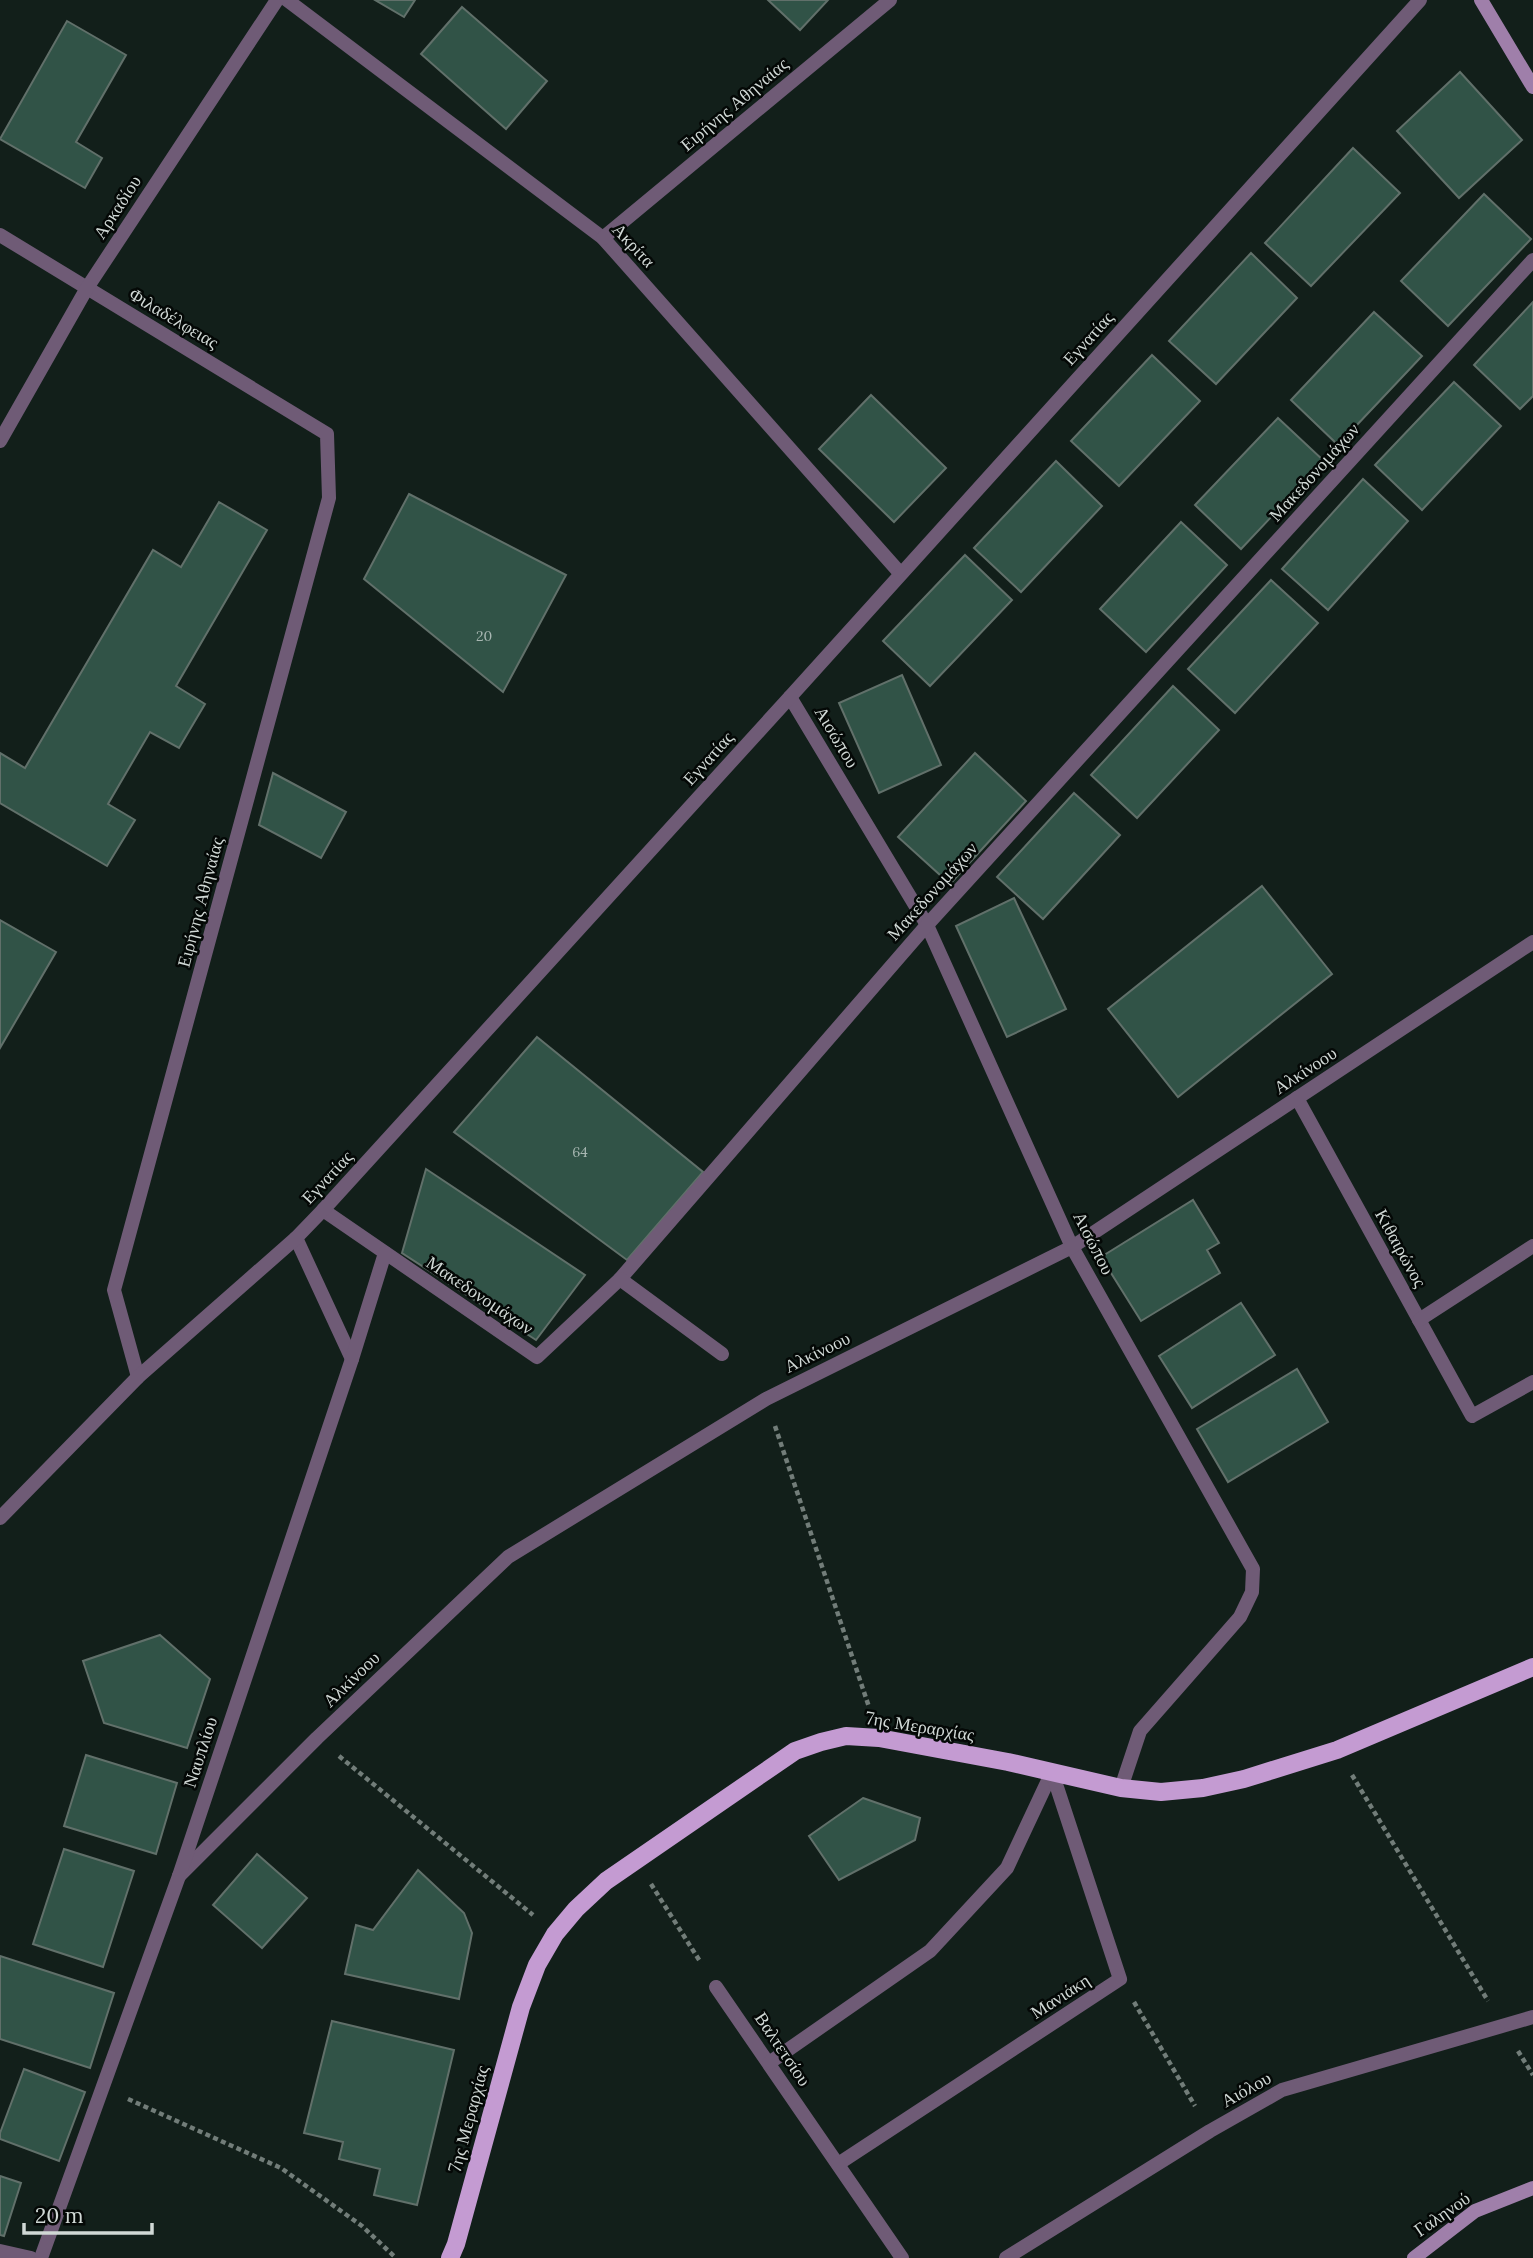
<svg xmlns="http://www.w3.org/2000/svg" width="1533" height="2258" viewBox="0 0 1533 2258" font-family="Lora,serif">
  <style>
    .building { fill: #315347; stroke: #61706a; stroke-width: 2 }
    .lines { fill: none; stroke-linecap: round; stroke-linejoin: round }
    .path { stroke: #727d79; stroke-width: 4.5; stroke-dasharray: 5 3.5; stroke-linecap: butt }
    .street { stroke: #6f5b76; stroke-width: 14 }
    .secondary { stroke: #9f7faa; stroke-width: 14 }
    .primary { stroke: #c49bd2; stroke-width: 18 }
    .labels { text-anchor: middle; dominant-baseline: central; stroke-width: 5; stroke-linejoin: round; paint-order: stroke }
    .number-label { font-size: 14px; fill: #a8b7b2 }
    .street-label { font-size: 18px; fill: #d0d8d5; stroke: #040806 }
  </style>
  <rect width="100%" height="100%" fill="#121f1a"/>
  <g class="building">
    <path d="M375,0h40l-11,17z"/>
    <path d="M768,0h60l-28,30z"/>
    <path d="M462,7l85,74 -41,48 -85,-75z"/>
    <path d="M67,21l59,34 -50,87 26,16 -17,30 -85,-49z"/>
    <path d="M1460,72l62,68 -63,58 -62,-67z"/>
    <path d="M1353,148l47,45 -89,93 -46,-43z"/>
    <path d="M1484,194l47,45 -83,87 -47,-45z"/>
    <path d="M1251,253l46,45 -81,86 -47,-43z"/>
    <path d="M1533,302v94l-13,13 -46,-44z"/>
    <path d="M1374,312l48,44 -84,89 -47,-45z"/>
    <path d="M1152,355l48,46 -81,85 -48,-45z"/>
    <path d="M1454,382l47,44 -79,84 -47,-45z"/>
    <path d="M871,395l75,73 -52,54 -75,-73z"/>
    <path d="M1278,418l46,43 -83,88 -46,-44z"/>
    <path d="M1056,461l46,45 -81,86 -47,-44z"/>
    <path d="M1363,479l45,42 -80,89 -46,-41z"/>
    <path d="M409,494l157,81 -63,117 -139,-113z"/>
    <path d="M219,502l48,28 -91,156 29,18 -26,44 -29,-16 -42,72 27,16 -28,46 -107,-63v-50l25,15 128,-218 28,17z"/>
    <path d="M1181,522l46,43 -81,87 -46,-43z"/>
    <path d="M965,555l47,45 -82,86 -47,-45z"/>
    <path d="M1271,580l47,43 -83,90 -47,-44z"/>
    <path d="M902,675l39,90 -62,28 -40,-90z"/>
    <path d="M1173,686l46,44 -82,88 -46,-43z"/>
    <path d="M975,753l51,48 -76,83 -52,-47z"/>
    <path d="M273,773l73,39 -25,46 -62,-33z"/>
    <path d="M1074,793l46,42 -77,84 -46,-42z"/>
    <path d="M1262,886l70,88 -154,123 -70,-88z"/>
    <path d="M1014,898l52,111 -59,28 -51,-111z"/>
    <path d="M0,920l56,32 -56,96z"/>
    <path d="M537,1037l166,135 -76,88 -173,-128z"/>
    <path d="M426,1169l159,106 -49,65 -134,-87z"/>
    <path d="M1193,1200l26,43 -12,7 13,23 -79,48 -40,-64z"/>
    <path d="M1241,1303l34,52 -83,53 -33,-52z"/>
    <path d="M1297,1369l31,53 -100,60 -31,-53z"/>
    <path d="M160,1635l50,44 -23,69 -83,-25 -21,-62z"/>
    <path d="M86,1755l91,28 -21,71 -92,-28z"/>
    <path d="M863,1798l57,20 -5,22 -76,40 -30,-44z"/>
    <path d="M64,1849l70,22 -31,96 -70,-23z"/>
    <path d="M257,1854l50,44 -45,50 -49,-43z"/>
    <path d="M418,1870l46,43 8,20 -13,66 -114,-25 11,-49 17,5z"/>
    <path d="M0,1956l114,37 -24,75 -90,-29z"/>
    <path d="M332,2021l122,29 -37,155 -43,-10 6,-26 -41,-10 4,-17 -39,-9z"/>
    <path d="M24,2069l61,23 -26,69 -59,-22v-6z"/>
    <path d="M0,2176l21,7 -17,53 -4,-1z"/>
  </g>
  <g class="lines">
    <g class="path">
      <path d="M775,1426l94,281"/>
      <path d="M339,1756l194,159"/>
      <path d="M1352,1775l136,226"/>
      <path d="M651,1884l50,79"/>
      <path d="M1134,2002l61,104"/>
      <path d="M1518,2051l15,24"/>
      <path d="M128,2099l153,69 81,58 34,32"/>
    </g>
    <g class="street">
      <path d="M287,0l316,238 297,335"/>
      <path d="M0,235l327,199 2,64 -215,792 24,87"/>
      <path d="M603,238l287,-238"/>
      <path d="M0,441l87,-153 190,-288"/>
      <path d="M790,697l137,228 145,322 181,322 -1,23 -12,25 -100,114 -19,57"/>
      <path d="M1297,1098l175,318 61,-34"/>
      <path d="M323,1210l214,147 83,-78 307,-354 606,-665"/>
      <path d="M296,1238l56,121"/>
      <path d="M620,1279l102,75"/>
      <path d="M1419,1320l114,-74"/>
      <path d="M0,1518l138,-141 158,-139 27,-28 467,-513 630,-697"/>
      <path d="M179,1876l138,-138 191,-181 258,-158 306,-152 461,-305"/>
      <path d="M716,1987l186,271"/>
      <path d="M769,2063l161,-112 77,-83 45,-96"/>
      <path d="M838,2164l282,-185 -68,-207"/>
      <path d="M0,2251l31,7"/>
      <path d="M41,2258l138,-382 173,-517 33,-106"/>
      <path d="M1006,2258l204,-127 72,-41 251,-73"/>
    </g>
    <g class="secondary">
      <path d="M1481,0l52,87"/>
      <path d="M1414,2258l61,-47 58,-23"/>
    </g>
    <path class="primary" d="M450,2258l6,-14 65,-237 16,-42 18,-31 21,-25 30,-28 189,-130 26,-9 25,-6 33,2 129,24 113,26 40,4 42,-4 41,-9 93,-29 196,-83"/>
  </g>
  <g class="labels">
    <g class="number-label">
      <text x="484" y="636">20</text>
      <text x="580" y="1152">64</text>
    </g>
    <g class="street-label">
      <text transform="translate(734 104) rotate(-40)">Ειρήνης Αθηναίας</text>
      <text transform="translate(117 207) rotate(-57)">Αρκαδίου</text>
      <text transform="translate(634 245) rotate(47)">Ακρίτα</text>
      <text transform="translate(174 318) rotate(31)">Φιλαδέλφειας</text>
      <text transform="translate(1088 338) rotate(-48)">Εγνατίας</text>
      <text transform="translate(1314 472) rotate(-48)">Μακεδονομάχων</text>
      <text transform="translate(837 737) rotate(59)">Αισώπου</text>
      <text transform="translate(708 758) rotate(-48)">Εγνατίας</text>
      <text transform="translate(932 891) rotate(-48)">Μακεδονομάχων</text>
      <text transform="translate(200 902) rotate(-75)">Ειρήνης Αθηναίας</text>
      <text transform="translate(1305 1070) rotate(-33)">Αλκίνοου</text>
      <text transform="translate(327 1177) rotate(-47)">Εγνατίας</text>
      <text transform="translate(1094 1243) rotate(63)">Αισώπου</text>
      <text transform="translate(1401 1248) rotate(61)">Κιθαιρώνος</text>
      <text transform="translate(480 1295) rotate(34)">Μακεδονομάχων</text>
      <text transform="translate(817 1352) rotate(-26)">Αλκίνοου</text>
      <text transform="translate(351 1679) rotate(-44)">Αλκίνοου</text>
      <text transform="translate(920 1726) rotate(9)">7ης Μεραρχίας</text>
      <text transform="translate(200 1752) rotate(-72)">Ναυπλίου</text>
      <text transform="translate(1060 1996) rotate(-33)">Μανιάκη</text>
      <text transform="translate(783 2049) rotate(56)">Βαλτετσίου</text>
      <text transform="translate(1246 2089) rotate(-29)">Αιόλου</text>
      <text transform="translate(468 2119) rotate(-75)">7ης Μεραρχίας</text>
      <text transform="translate(1442 2214) rotate(-35)">Γαληνού</text>
    </g>
  </g>
  <path d="M24 2223v10h128v-10" fill="none" stroke="#d0d8d5" stroke-width="3.5"/>
  <text x="35" y="2223" font-size="21" fill="#d0d8d5" stroke="#040806" stroke-width="5" paint-order="stroke">20 m</text>
</svg>
